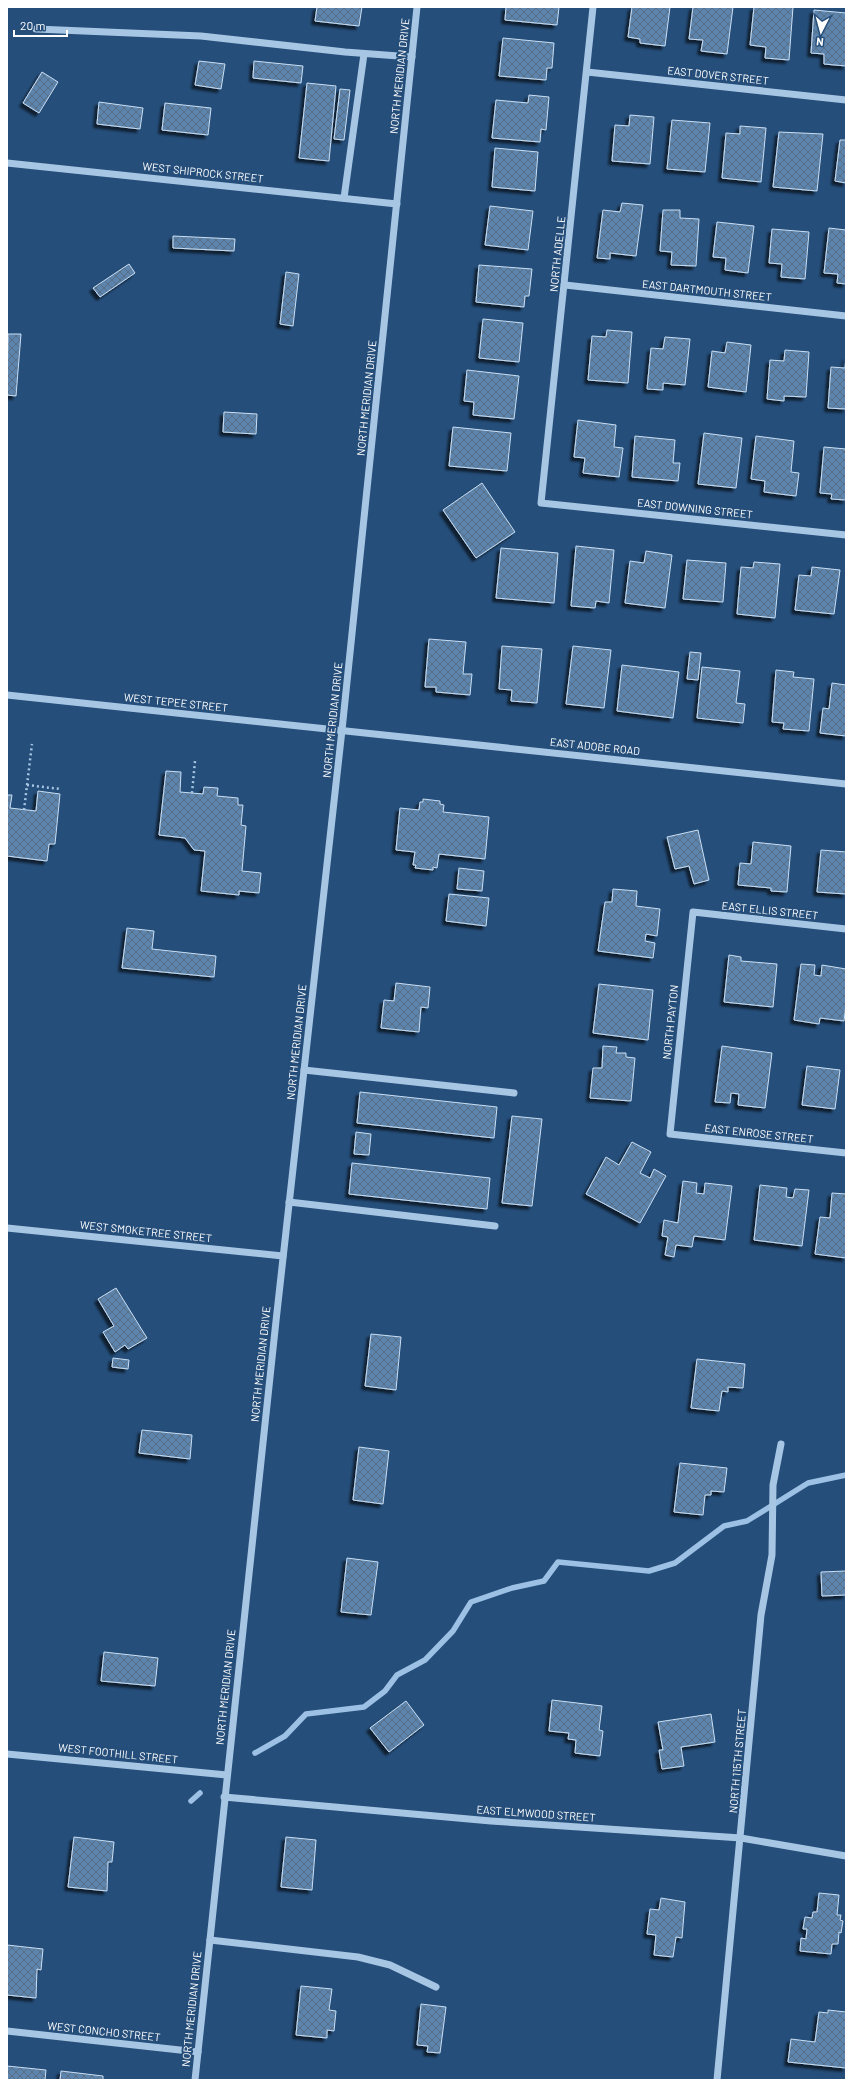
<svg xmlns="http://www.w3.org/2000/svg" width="853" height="2087" viewBox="0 0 853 2087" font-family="Barlow,sans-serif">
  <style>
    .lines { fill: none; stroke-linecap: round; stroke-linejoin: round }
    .stream { stroke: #9cc1e5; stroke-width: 5.5 }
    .building { fill: url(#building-cross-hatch); stroke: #cadff3; filter: url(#shadow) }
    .path { stroke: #a7c6e4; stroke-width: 2.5; stroke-dasharray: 2 3; stroke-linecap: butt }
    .minor { stroke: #a7c6e4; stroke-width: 7 }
    .labels { text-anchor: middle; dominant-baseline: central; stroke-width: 4; stroke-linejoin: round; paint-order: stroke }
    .street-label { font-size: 11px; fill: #fff; stroke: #254e7a }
  </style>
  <defs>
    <pattern id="building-cross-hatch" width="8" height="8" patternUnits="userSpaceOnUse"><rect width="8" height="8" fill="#5d84ac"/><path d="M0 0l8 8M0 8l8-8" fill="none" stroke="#566e86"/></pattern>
    <filter id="shadow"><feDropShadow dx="-3.5" dy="3.5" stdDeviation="1" flood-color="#0009"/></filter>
  </defs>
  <rect width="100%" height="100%" fill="#254e7a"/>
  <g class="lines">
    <g class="stream">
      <path d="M255,1753l30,-17 21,-22 58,-7 21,-16 12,-16 28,-15 28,-29 18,-29 41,-14 32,-7 14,-19 91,9 26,-8 49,-37 23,-5 61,-38 38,-8"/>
      <path d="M191,1801l9,-8"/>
    </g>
  </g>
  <g class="building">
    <path d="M317,7h45l-3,19 -44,-5z"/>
    <path d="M506,7h53l-2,18 -52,-5z"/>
    <path d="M632,7h38l-5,39 -25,-3v-4l-12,-2z"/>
    <path d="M693,7h40l-6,47 -26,-3 2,-11 -14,-1z"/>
    <path d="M754,7h39l-4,53 -24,-2 1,-11 -16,-2z"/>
    <path d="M814,10l32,3v53l-22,-2v-10l-13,-1z"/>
    <path d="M503,38l51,5 -2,25h-5l-1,12 -47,-4z"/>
    <path d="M199,61l26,3 -4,25 -26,-4z"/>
    <path d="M254,61l49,5 -2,17 -48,-5z"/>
    <path d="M42,72l16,10 -19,31 -16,-10z"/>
    <path d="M307,83l29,3 -7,75 -30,-3z"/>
    <path d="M340,89l10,1 -6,50 -10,-1z"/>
    <path d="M529,95l20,2 -3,33 -5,-1 -1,13 -48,-4 4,-38 32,3z"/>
    <path d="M99,102l44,6 -3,21 -43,-5z"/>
    <path d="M165,103l46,5 -3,27 -46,-5z"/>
    <path d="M630,115l24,2 -4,47 -38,-3 3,-36 14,1z"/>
    <path d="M672,120l38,3 -5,49 -38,-3z"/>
    <path d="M740,126l26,2 -5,54 -39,-4 4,-45 14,1z"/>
    <path d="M779,132l44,2 -6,57 -44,-4z"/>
    <path d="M840,140h6v43l-11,-2z"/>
    <path d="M495,148l43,4 -3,39 -43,-4z"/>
    <path d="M622,203l21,2 -7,51 -26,-3v6l-13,-1 6,-48 17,2z"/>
    <path d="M490,206l43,5 -5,39 -43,-5z"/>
    <path d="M663,210h17v8l19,1 -3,47 -25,-1 1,-13 -12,-1z"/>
    <path d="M717,222l37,4 -6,47 -23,-3 1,-12 -13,-1z"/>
    <path d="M829,228l17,2v54l-9,-1 1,-9 -14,-1z"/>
    <path d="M772,229l37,3 -4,47 -24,-2 1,-13 -13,-1z"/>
    <path d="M173,236l62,3 -1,12 -61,-3z"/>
    <path d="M129,264l6,9 -35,24 -7,-9z"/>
    <path d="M479,265l53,4 -3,27h-4l-1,11 -48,-5z"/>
    <path d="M286,272l13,2 -6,52 -13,-2z"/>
    <path d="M483,319l40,4 -4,39 -40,-4z"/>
    <path d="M607,330l25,2 -4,51 -40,-3 4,-44 14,1z"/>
    <path d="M8,334h13l-5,62 -9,-1z"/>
    <path d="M665,337l25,2 -5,46 -22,-2v7l-16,-1 4,-41 12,1z"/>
    <path d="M727,342l24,3 -5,47 -38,-5 4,-36 13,2z"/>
    <path d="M785,350l24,2 -3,45 -22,-1v5l-17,-2 3,-39 14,1z"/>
    <path d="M846,357v52l-18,-1 3,-41 14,1z"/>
    <path d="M467,370l52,6 -5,43 -41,-4 1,-13 -10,-1z"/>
    <path d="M224,412l33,2 -1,20 -33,-2z"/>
    <path d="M578,420l38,5 -2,22 9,1 -4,29 -36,-4 2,-15 -11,-1z"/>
    <path d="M453,427l58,6 -4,38 -58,-5z"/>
    <path d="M704,433l38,5 -6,50 -38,-4z"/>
    <path d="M635,436l40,4 -2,23h7l-2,18 -46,-4z"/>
    <path d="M756,436l38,5 -3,31 8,1 -3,23 -32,-4 1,-11 -14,-2z"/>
    <path d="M824,447l22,2v51l-15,-1 1,-5 -12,-1z"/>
    <path d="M482,483l33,49 -39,26 -33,-48z"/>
    <path d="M576,546l38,4 -5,53 -13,-2 -1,7 -24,-2z"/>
    <path d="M501,548l57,5 -4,50 -58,-5z"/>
    <path d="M646,551l26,4 -7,53 -40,-5 5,-42 14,2z"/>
    <path d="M687,560l39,3 -3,39 -40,-3z"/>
    <path d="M754,562l26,2 -5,54 -38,-4 4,-47 12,1z"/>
    <path d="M812,567l28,3 -6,44 -39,-4 4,-35 12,1z"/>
    <path d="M429,639l37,3 -3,32h9l-2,21 -34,-3v-5h-11z"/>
    <path d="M502,646l40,3 -5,54 -26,-2 1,-11 -13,-1z"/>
    <path d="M573,646l38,4 -7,58 -38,-4z"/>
    <path d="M690,652l11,1 -3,27 -11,-1z"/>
    <path d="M622,665l57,7 -6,46 -56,-7z"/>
    <path d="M702,667l38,4 -4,32 9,1 -2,19 -46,-5z"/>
    <path d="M776,670l18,2 -1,5 21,2 -5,52 -26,-2 1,-6 -12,-1z"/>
    <path d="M832,683l14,2v51l-26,-3 3,-25 6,1z"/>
    <path d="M166,771l15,1 -1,20 23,2 1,-7 14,1 -1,8 21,2v7h5l-2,20 5,1 -4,45 19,2 -2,20 -20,-2v4l-38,-4 4,-40 -11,-1 -9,-12 -26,-3z"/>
    <path d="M38,791l22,3 -5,50h-6l-2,17 -40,-5v-61h5l-2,13 26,3z"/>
    <path d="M423,799l17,2v3l4,1 -1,7 46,5 -4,42 -46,-5 -2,14 -4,-1v3l-18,-2 1,-3h-3l2,-13 -19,-2 4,-42 19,2 1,-8h3z"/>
    <path d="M698,830l11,50 -15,4 -5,-18 -14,3 -8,-32z"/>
    <path d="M753,842l38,4 -4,46 -16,-1v-3l-33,-3 2,-22 11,1z"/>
    <path d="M821,850l25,2v42l-29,-2z"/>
    <path d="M459,868l25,3 -2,20 -25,-2z"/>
    <path d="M613,889l24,2 -1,15 24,3 -3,27 -11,-2 -1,7 10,2 -2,15 -55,-7 7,-49h7z"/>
    <path d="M449,894l40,4 -3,28 -40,-5z"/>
    <path d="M127,928l27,3 -2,18 64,7 -2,21 -92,-9z"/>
    <path d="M729,955l12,2v4l36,3 -4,43 -49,-5z"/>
    <path d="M801,964l14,1 -1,10 7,1 1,-11 24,4v35l-2,17 -24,-3 -1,6 -25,-4z"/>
    <path d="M396,983l34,4 -2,21 -7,-1 -2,25 -38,-4 3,-28 10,1z"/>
    <path d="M599,984l54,6 -5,50 -55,-7z"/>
    <path d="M603,1046l14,1 -1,6h10v4l9,1 -4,43 -41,-3 3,-30h9z"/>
    <path d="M722,1046l50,7 -7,55 -27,-3 1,-11 -8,-1 -1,10 -15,-1z"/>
    <path d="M807,1066l33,4 -5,39 -33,-4z"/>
    <path d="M360,1092l137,15 -3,31 -137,-15z"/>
    <path d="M512,1116l30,3 -10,87 -30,-3z"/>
    <path d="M356,1132l15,2 -2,21 -15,-1z"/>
    <path d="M632,1142l19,10 -11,21 10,5 4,-9 12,7 -26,47 -54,-29 20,-37 13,8z"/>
    <path d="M352,1163l138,15 -3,31 -138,-15z"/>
    <path d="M683,1181l14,2 -1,10 8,1 1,-11 27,3 -7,54 -31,-4 -2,11 -16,-2 -2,12 -9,-2 3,-18 -6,-1 2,-16 14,3z"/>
    <path d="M760,1185l27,3 -1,9 7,1 2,-9 14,1 -7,56 -48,-6z"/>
    <path d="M832,1193l14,1v64l-31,-4 5,-37 10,1z"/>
    <path d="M116,1288l31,50 -19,11 -3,-4 -10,7 -12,-20 11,-6 -16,-27z"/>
    <path d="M371,1334l30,3 -5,53 -31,-4z"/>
    <path d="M113,1358l16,2 -1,9 -16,-2z"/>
    <path d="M697,1359l48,5 -2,24 -15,-1v5l-6,-1 -3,20 -28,-3z"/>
    <path d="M142,1430l50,5 -2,24 -51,-6z"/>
    <path d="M359,1447l30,4 -6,53 -30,-4z"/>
    <path d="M680,1463l47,5 -3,24 -13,-1v4h-6l-2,20 -29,-3z"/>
    <path d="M347,1558l31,4 -7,53 -30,-3z"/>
    <path d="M846,1571v24l-24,1 -1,-24z"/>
    <path d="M104,1652l54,6 -3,28 -54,-5z"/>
    <path d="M552,1700l50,6 -3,24 4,1 -3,25 -25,-3 1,-13 -8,-1 1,-6 -20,-2z"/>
    <path d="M406,1701l18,24 -35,27 -19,-24z"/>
    <path d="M711,1714l4,28 -34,5 3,19 -22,3 -3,-19h4l-5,-28z"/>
    <path d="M74,1837l40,5 -2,20h-4l-1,29 -39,-4z"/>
    <path d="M286,1837l30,3 -4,50 -31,-3z"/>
    <path d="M819,1893l20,2 -2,20h4l-1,5 3,1 -2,12 -2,-1 -1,12h-6l-1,10 -31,-3 1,-13 5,1 1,-10h-4l2,-12 7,1 1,-6h4z"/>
    <path d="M661,1898l24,4 -3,36 -6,-1 -3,20 -19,-2 2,-20 -9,-1 3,-25 9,1z"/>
    <path d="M7,1945l36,4 -2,21 -4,-1 -1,29 -29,-3z"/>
    <path d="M301,1986l31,3 -3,21 7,1 -2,20 -7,-1v8l-31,-3z"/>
    <path d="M421,2004l25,3 -6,46 -13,-1 1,-6 -11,-1z"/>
    <path d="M828,2010l18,2v56l-58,-6 3,-23 24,3 4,-30 9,1z"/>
    <path d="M7,2066l39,4 -1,10h-38z"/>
    <path d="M61,2071l42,5v4h-43z"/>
  </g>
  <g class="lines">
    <g class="path">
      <path d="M27,785l33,4"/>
      <path d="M192,793l3,-32"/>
      <path d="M24,810l8,-66"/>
    </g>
    <g class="minor">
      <path d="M593,7l-52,496 305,32"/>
      <path d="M36,29l165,7 144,16 67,5"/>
      <path d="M587,72l259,28"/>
      <path d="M7,163l390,41"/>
      <path d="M344,198l20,-144"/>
      <path d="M565,285l281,31"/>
      <path d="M7,695l839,89"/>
      <path d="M846,929l-153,-17 -23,222 176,19"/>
      <path d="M304,1070l210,23"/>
      <path d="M289,1202l206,24"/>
      <path d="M7,1228l276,28"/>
      <path d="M7,1754l220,21"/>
      <path d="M224,1797l267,24 250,17 105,18"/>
      <path d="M210,1940l148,17 32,8 46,22"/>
      <path d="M7,2031l191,21"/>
      <path d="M195,2080l81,-759 66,-591 75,-723"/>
      <path d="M717,2080l44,-465 11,-60 1,-70 8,-41"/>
    </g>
  </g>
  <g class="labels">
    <g class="street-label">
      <text transform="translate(718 75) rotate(6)">EAST DOVER STREET</text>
      <text transform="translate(399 76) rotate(-84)">NORTH MERIDIAN DRIVE</text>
      <text transform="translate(203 172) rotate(6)">WEST SHIPROCK STREET</text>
      <text transform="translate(557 254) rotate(-84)">NORTH ADELLE</text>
      <text transform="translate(707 290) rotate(6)">EAST DARTMOUTH STREET</text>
      <text transform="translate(366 398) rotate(-84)">NORTH MERIDIAN DRIVE</text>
      <text transform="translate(695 508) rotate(6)">EAST DOWNING STREET</text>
      <text transform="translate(176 702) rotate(6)">WEST TEPEE STREET</text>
      <text transform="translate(332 720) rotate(-84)">NORTH MERIDIAN DRIVE</text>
      <text transform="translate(595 746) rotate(6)">EAST ADOBE ROAD</text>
      <text transform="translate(770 910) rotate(6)">EAST ELLIS STREET</text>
      <text transform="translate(670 1022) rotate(-84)">NORTH PAYTON</text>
      <text transform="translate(296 1042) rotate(-84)">NORTH MERIDIAN DRIVE</text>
      <text transform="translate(759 1133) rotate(6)">EAST ENROSE STREET</text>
      <text transform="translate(146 1231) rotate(6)">WEST SMOKETREE STREET</text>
      <text transform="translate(260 1364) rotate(-84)">NORTH MERIDIAN DRIVE</text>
      <text transform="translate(225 1687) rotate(-84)">NORTH MERIDIAN DRIVE</text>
      <text transform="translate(118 1753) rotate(6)">WEST FOOTHILL STREET</text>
      <text transform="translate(737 1761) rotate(-85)">NORTH 115TH STREET</text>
      <text transform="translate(536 1813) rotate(4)">EAST ELMWOOD STREET</text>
      <text transform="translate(191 2009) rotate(-84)">NORTH MERIDIAN DRIVE</text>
      <text transform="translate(104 2031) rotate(6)">WEST CONCHO STREET</text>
    </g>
  </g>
  <rect width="853" height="2087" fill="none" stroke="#ffffff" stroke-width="16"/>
  <g transform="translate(821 32) rotate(186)" stroke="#254e7a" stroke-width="3" paint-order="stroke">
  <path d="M0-3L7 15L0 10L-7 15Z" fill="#ffffff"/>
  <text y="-6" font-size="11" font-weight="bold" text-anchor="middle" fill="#ffffff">N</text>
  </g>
  <path d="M14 30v6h53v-6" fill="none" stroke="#ffffff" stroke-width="2"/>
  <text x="20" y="30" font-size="12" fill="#ffffff" stroke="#254e7a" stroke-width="3" paint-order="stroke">20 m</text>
</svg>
